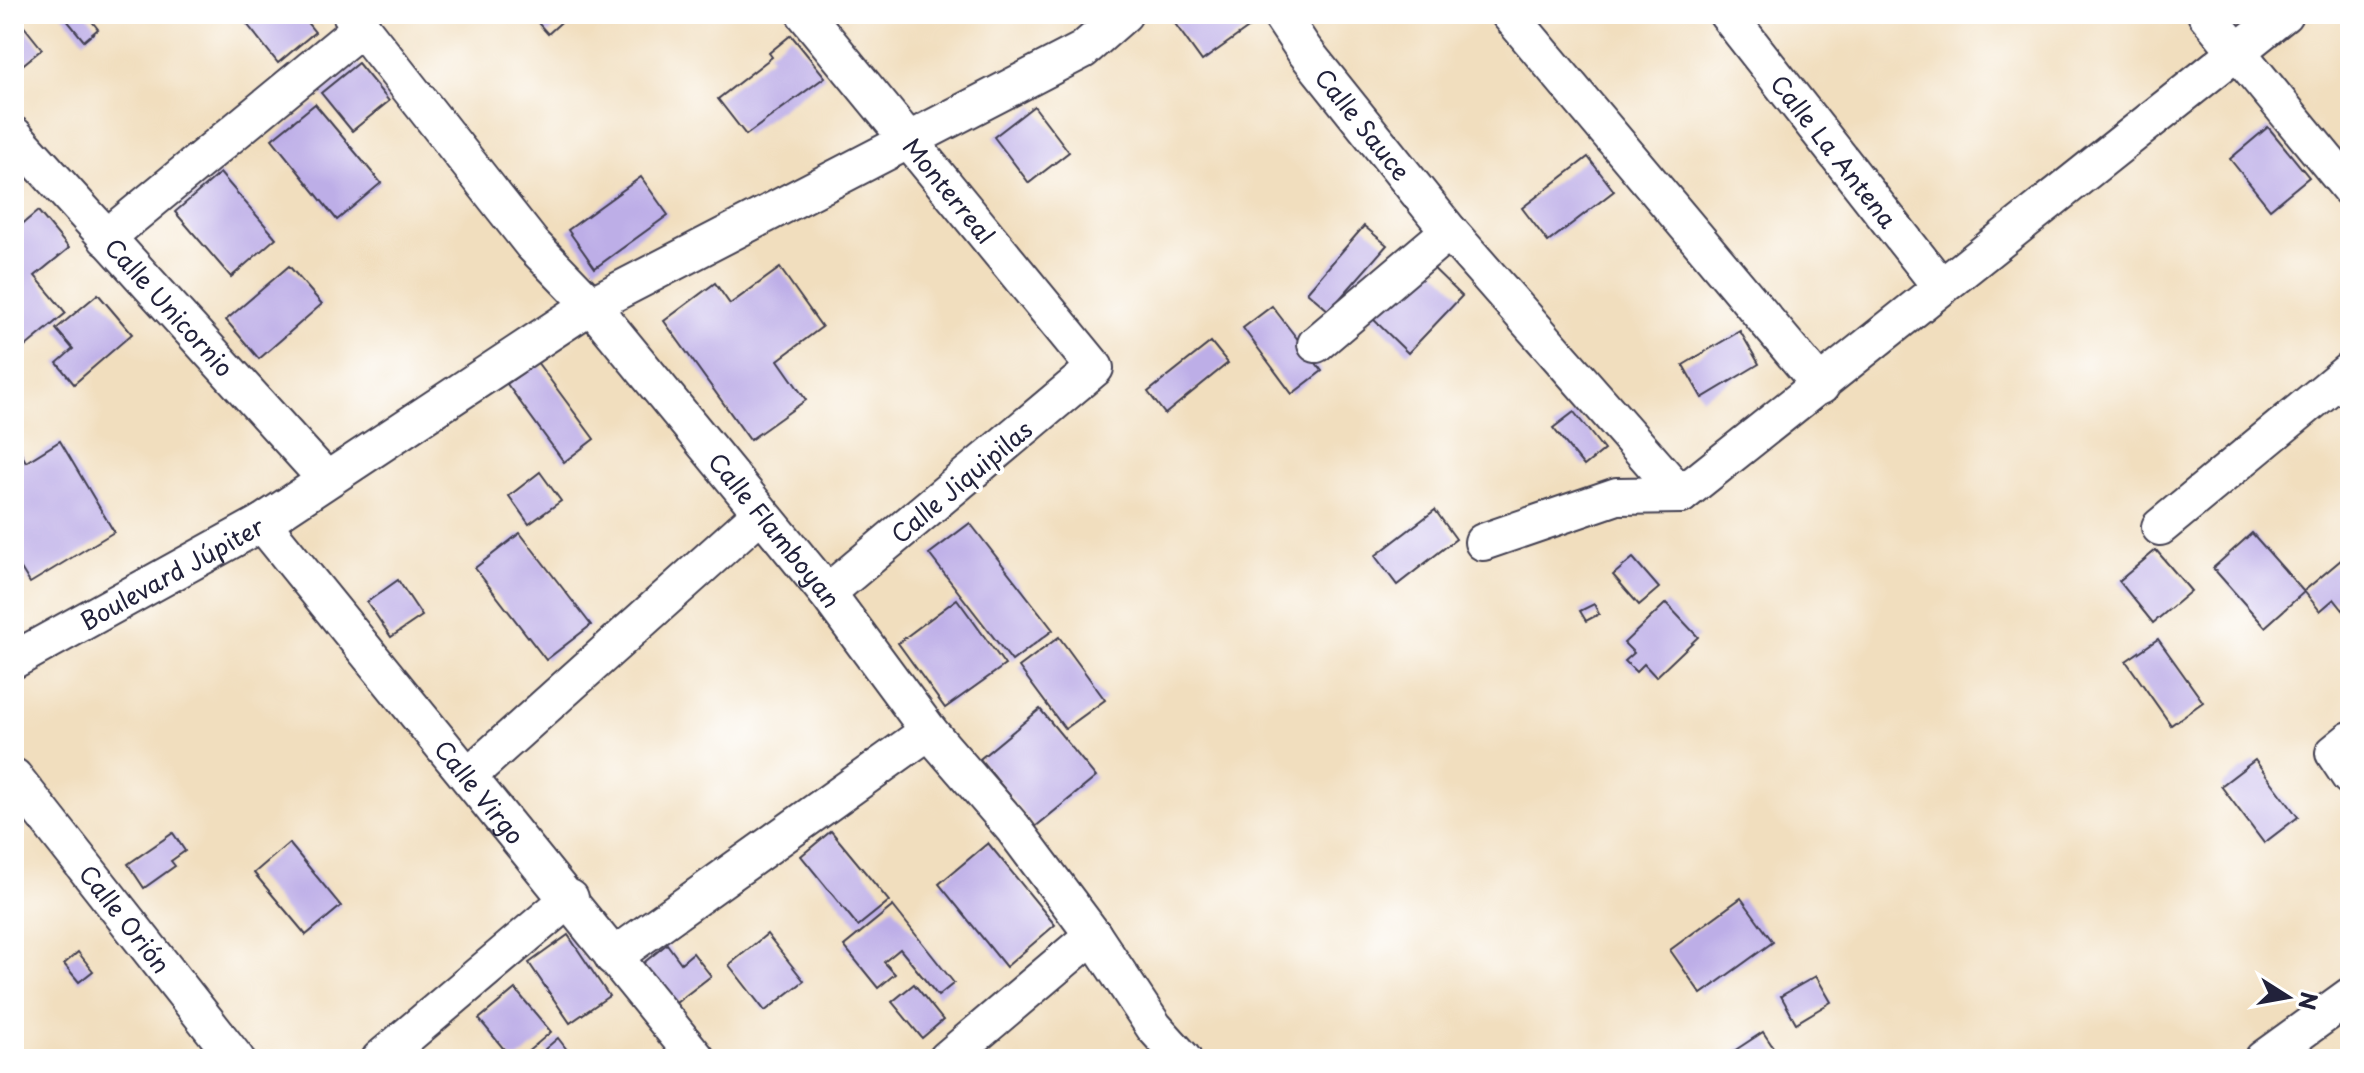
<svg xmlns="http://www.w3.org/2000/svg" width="2364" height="1073" viewBox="0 0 2364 1073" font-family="'Playpen Sans',sans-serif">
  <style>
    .building { fill: #bdaee7 }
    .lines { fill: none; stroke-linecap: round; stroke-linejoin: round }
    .street-casing { stroke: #413e4f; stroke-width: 40 }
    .street { stroke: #fff; stroke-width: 36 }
    .labels { text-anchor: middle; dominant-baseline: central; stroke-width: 8; stroke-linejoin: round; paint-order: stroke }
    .street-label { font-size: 24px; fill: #22223b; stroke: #fff }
  </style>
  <rect width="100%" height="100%" fill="#fff"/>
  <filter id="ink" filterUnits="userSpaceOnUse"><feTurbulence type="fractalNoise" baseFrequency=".0125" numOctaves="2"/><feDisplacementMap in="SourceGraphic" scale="16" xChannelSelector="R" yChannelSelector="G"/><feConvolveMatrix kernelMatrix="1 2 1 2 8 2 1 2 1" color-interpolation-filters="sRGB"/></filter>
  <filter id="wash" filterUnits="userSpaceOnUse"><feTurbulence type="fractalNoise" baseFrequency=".006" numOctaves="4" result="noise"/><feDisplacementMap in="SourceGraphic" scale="32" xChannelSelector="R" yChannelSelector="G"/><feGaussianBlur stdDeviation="1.8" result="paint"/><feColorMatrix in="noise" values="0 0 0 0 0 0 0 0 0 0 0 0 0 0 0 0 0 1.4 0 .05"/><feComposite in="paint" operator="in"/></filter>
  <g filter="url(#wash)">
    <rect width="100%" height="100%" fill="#f1debe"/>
    <g id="blocks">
      <g class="building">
        <path d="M14,14l28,35 -28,23z"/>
        <path d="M62,14h24l12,15 -14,12z"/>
        <path d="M239,14h61l15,18 -37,31z"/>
        <path d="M530,14h40l-22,20z"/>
        <path d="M1168,14h96l1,2 -63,45z"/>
        <path d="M791,35l34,42 -79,58 -28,-36 54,-42 -3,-4z"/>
        <path d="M358,63l31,38 -37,30 -31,-38z"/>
        <path d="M315,104l66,79 -44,37 -65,-81z"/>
        <path d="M1034,106l35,46 -40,31 -35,-46z"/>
        <path d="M2268,127l41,50 -39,32 -40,-50z"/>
        <path d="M1588,157l26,34 -66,51 -26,-34z"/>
        <path d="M220,173l56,65 -45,39 -56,-65z"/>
        <path d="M641,177l27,38 -73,53 -27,-38z"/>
        <path d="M38,211l31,37 -34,28 31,37 -52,43v-125z"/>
        <path d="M1364,226l23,19 -58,66 -22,-19z"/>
        <path d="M1422,257l40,39 -54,57 -40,-39z"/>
        <path d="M289,266l33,38 -63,55 -33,-39z"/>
        <path d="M780,268l42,59 -44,33 28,40 -56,40 -86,-119 51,-38 15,21z"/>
        <path d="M98,294l34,40 -58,50 -17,-21 16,-14 -17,-20z"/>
        <path d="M1272,306l50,65 -30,23 -49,-66z"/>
        <path d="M1740,331l19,33 -57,34 -19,-33z"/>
        <path d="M1211,342l17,21 -63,51 -17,-22z"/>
        <path d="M537,362l57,77 -30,23 -57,-78z"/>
        <path d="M1574,412l30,38 -20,16 -31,-38z"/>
        <path d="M60,441l54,91 -84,51 -16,-26v-106l4,-3 8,14z"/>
        <path d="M540,472l21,29 -32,23 -20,-28z"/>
        <path d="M1435,510l21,29 -59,46 -22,-29z"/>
        <path d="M970,523l83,107 -41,31 -83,-107z"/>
        <path d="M520,533l71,92 -45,35 -71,-92z"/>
        <path d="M2252,533l52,59 -39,35 -52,-59z"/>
        <path d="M2156,550l35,41 -38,32 -34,-42z"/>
        <path d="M2348,554l2,3v62l-16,-20 -14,12 -16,-20z"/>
        <path d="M1633,558l26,30 -20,17 -26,-30z"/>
        <path d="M398,580l24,36 -31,21 -24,-35z"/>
        <path d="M957,599l48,66 -60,43 -47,-65z"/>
        <path d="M1666,603l32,34 -42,40 -12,-13 -8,8 -11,-11 9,-8 -10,-10z"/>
        <path d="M1594,604l5,10 -13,7 -6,-10z"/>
        <path d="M1059,637l46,63 -40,29 -46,-62z"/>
        <path d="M2158,639l45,63 -32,23 -45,-64z"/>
        <path d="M1040,709l56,68 -61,50 -55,-68z"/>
        <path d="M2255,760l43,57 -34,26 -43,-57z"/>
        <path d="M831,831l58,70 -31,25 -57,-70z"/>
        <path d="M173,833l12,18 -14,10 4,5 -31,22 -16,-24z"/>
        <path d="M289,843l52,63 -35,29 -52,-62z"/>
        <path d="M988,843l67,82 -49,42 -67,-83z"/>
        <path d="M1741,898l32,44 -72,52 -31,-44z"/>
        <path d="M893,906l61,77 -16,13 -38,-47 -16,13 11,12 -17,14 -34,-42z"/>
        <path d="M767,934l37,47 -39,30 -36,-46z"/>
        <path d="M568,935l41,61 -39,27 -41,-60z"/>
        <path d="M667,944l14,19 12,-10 18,23 -39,30 -31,-41z"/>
        <path d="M78,952l15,19 -14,11 -15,-18z"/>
        <path d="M1816,976l15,26 -35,21 -15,-27z"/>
        <path d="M914,984l29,36 -21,18 -30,-36z"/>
        <path d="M515,989l36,43 -32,27h-7l-33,-40z"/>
        <path d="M1763,1032l18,27h-42l-5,-8z"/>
        <path d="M558,1038l16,21h-29l5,-4 -5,-6z"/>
      </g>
    </g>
  </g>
  <g filter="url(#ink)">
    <use href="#blocks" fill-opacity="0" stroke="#413e4f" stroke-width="2"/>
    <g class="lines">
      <g class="street-casing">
        <g id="street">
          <path id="s1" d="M351,14l181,230 59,61 236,288 102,138 84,97 80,107 61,92 29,32"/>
          <path id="s2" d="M805,14l290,354 -268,225"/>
          <path id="s3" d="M1280,14l24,36 145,181 232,264"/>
          <path d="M1509,14l312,372"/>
          <path id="s4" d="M1727,14l214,273"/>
          <path d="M2206,14l144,175"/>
          <path id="s5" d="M14,135l311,343"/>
          <path d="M106,238l256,-211"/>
          <path d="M1316,344l133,-113"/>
          <path id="s6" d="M262,523l435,536"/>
          <path d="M2160,527l190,-157"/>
          <path d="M1483,542l134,-46 64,-1 603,-481"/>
          <path id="s7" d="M14,660l248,-137 329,-218 492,-255 41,-36"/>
          <path d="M2350,740l-16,13 16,24"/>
          <path d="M469,775l292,-262"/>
          <path id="s8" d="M14,777l222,282"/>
          <path d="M613,957l316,-226"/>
          <path d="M380,1059l190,-161"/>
          <path d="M947,1059l146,-124"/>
          <path d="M2263,1059l87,-63"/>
        </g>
      </g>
      <use href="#street" class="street"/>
    </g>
  </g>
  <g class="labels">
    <g class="street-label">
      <text stroke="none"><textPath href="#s3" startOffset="138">Calle Sauce</textPath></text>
      <text stroke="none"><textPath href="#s4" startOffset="174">Calle La Antena</textPath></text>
      <text stroke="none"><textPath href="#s2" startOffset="228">Monterreal</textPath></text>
      <text stroke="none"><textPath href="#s5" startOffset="232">Calle Unicornio</textPath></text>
      <text transform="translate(961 481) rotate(-40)">Calle Jiquipilas</text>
      <text stroke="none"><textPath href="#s1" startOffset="668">Calle Flamboyan</textPath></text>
      <text stroke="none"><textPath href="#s7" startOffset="180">Boulevard Júpiter</textPath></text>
      <text stroke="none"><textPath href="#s6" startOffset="346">Calle Virgo</textPath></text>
      <text stroke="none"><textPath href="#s8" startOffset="180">Calle Orión</textPath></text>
    </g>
  </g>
  <rect width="2364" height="1073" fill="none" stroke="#fff" stroke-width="48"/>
  <g transform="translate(2288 997) rotate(101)" stroke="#ffffff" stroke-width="6" paint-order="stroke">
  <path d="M0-6L14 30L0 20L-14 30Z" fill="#22223b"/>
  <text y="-12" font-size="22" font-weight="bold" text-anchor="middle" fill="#22223b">N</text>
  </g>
</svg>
